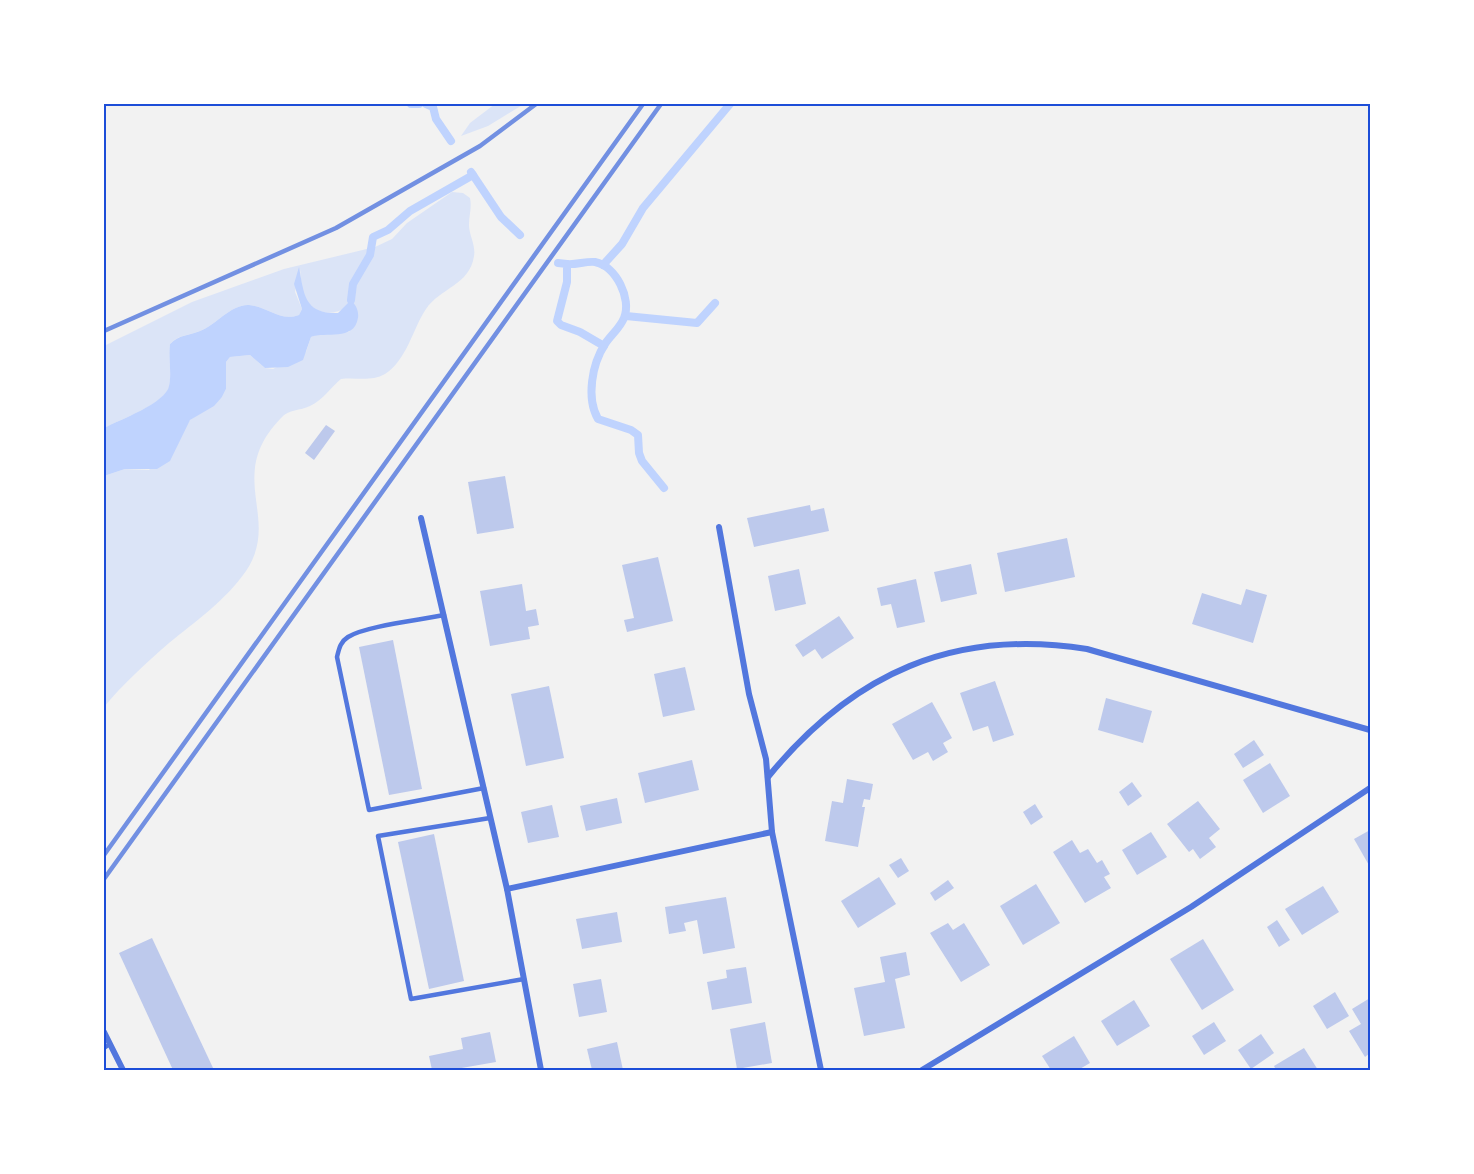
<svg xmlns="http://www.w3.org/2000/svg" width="1474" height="1174" viewBox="0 0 1474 1174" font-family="'Fira Sans',sans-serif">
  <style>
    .green { fill: #dbe4f7 }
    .water { fill: #bfd3fe }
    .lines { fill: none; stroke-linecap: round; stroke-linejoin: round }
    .stream { stroke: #bfd3fe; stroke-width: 8 }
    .building { fill: #bdc9ec }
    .service { stroke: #5277de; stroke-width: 4.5 }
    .minor { stroke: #5277de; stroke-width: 6 }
    .rail { stroke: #7290e2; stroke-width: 4.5 }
    .neatline { fill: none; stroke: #1d4ed8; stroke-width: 2 }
  </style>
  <rect width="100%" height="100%" fill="#f2f2f2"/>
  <g class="green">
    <path d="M495,104h29l-36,22 -27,10 9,-13z"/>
    <path d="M452,192l11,1 7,5c2,10 -1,17 -1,27 0,10 7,20 5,31 -4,29 -34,32 -48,53 -13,19 -19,51 -41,65 -14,8 -29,3 -44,5 -11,9 -18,21 -31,27 -10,5 -21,3 -29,12 -57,59 1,99 -35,153 -20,29 -50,50 -77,72 -23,20 -46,41 -65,64v-231l21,-7 24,1 41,-50 32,-23 4,-8v-27l4,-5 20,-2 15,13 8,1 33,-17 5,-15 7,-3 31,-2 9,-14 -13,-10c-16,10 -36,3 -42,-15 -2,-8 -2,-16 -3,-24l-5,23 7,17 -3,6c-19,7 -31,-8 -50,-10 -18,-1 -33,20 -49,26 -13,5 -20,3 -30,13 -2,14 2,29 -1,43 -3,16 -50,33 -65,41v-82l88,-44 92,-33 91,-22 17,-8 15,-16z"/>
  </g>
  <path class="water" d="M299,267c5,27 5,47 39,46l13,-13c5,5 8,11 7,18 -4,24 -33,13 -47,19l-8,23 -15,7 -23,1 -15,-13 -20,2 -4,5v27l-4,8 -8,9 -24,14 -20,41 -13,8h-32l-21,7v-48c15,-8 62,-25 65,-42 3,-13 -1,-28 1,-42 10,-10 18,-8 30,-13 16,-6 31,-27 49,-26 19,2 31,17 50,10l3,-6 -8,-25z"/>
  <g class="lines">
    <g class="stream">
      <path d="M411,104h8"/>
      <path d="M426,104l7,3 3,12 15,22"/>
      <path d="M471,172l30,45 19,18"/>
      <path d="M558,263l9,1v18l-10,39 4,4 19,7 24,14"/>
      <path d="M567,264c9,1 19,-3 28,-2 21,4 37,37 29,56 -4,10 -13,17 -19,26 -13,20 -19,54 -7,75l33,11 7,5 1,18 3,8 22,27"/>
      <path d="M603,265l19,-21 21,-36 87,-104"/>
      <path d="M351,300l2,-16 17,-29 3,-18 15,-7 22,-19 63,-36"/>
      <path d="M626,316l71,7 18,-20"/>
    </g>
  </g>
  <g class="building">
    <path d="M326,425l9,6 -21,29 -9,-7z"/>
    <path d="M505,476l9,52 -37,6 -9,-52z"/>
    <path d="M810,505l1,6 13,-3 5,23 -75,16 -7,-29z"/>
    <path d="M1067,538l8,39 -70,15 -8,-39z"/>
    <path d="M658,557l15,64 -46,11 -3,-12 10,-2 -12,-53z"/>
    <path d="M971,564l6,30 -36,8 -7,-30z"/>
    <path d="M799,569l7,35 -31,7 -7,-35z"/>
    <path d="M916,579l9,43 -28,6 -6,-24 -10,2 -4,-18z"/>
    <path d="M522,584l4,27 10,-2 3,16 -11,2 2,12 -40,7 -10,-55z"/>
    <path d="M1246,589l21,6 -14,48 -61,-19 10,-31 39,12z"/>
    <path d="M839,616l15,22 -32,21 -7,-10 -12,8 -8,-12z"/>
    <path d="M393,640l29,149 -33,6 -30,-148z"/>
    <path d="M685,667l10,43 -32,7 -9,-43z"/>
    <path d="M995,681l19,54 -21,7 -5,-16 -15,5 -13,-38z"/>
    <path d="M549,686l15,72 -38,8 -15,-72z"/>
    <path d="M1106,698l46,13 -9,32 -45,-13z"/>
    <path d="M932,702l20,36 -9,5 5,9 -15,9 -5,-9 -15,8 -21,-36z"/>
    <path d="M1254,740l10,15 -21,13 -9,-14z"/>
    <path d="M692,760l7,30 -54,13 -7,-30z"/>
    <path d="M1270,763l20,33 -27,17 -20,-33z"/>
    <path d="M847,779l26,5 -3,16 -6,-1 -2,8h3l-7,40 -33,-6 7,-40 11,2z"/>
    <path d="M1132,782l10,14 -14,10 -9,-14z"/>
    <path d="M617,798l5,25 -36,8 -6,-25z"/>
    <path d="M1198,801l22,28 -11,9 7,9 -16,12 -7,-10 -4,3 -22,-28z"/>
    <path d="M1035,804l8,13 -12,8 -8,-13z"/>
    <path d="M552,805l7,32 -31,6 -7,-31z"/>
    <path d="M1370,830v37l-16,-28z"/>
    <path d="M1151,832l16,25 -30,18 -15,-25z"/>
    <path d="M434,834l30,147 -35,8 -31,-147z"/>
    <path d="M1072,840l8,13 8,-4 9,14 5,-3 8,14 -6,3 7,11 -26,15 -32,-51z"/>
    <path d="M901,858l8,13 -11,7 -9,-13z"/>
    <path d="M879,877l17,27 -38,24 -17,-27z"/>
    <path d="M948,880l6,8 -19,13 -5,-8z"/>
    <path d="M1036,884l24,39 -37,22 -23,-39z"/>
    <path d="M1323,886l16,26 -37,23 -17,-26z"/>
    <path d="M726,897l9,51 -32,6 -6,-34 -13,3 2,8 -17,3 -4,-27z"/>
    <path d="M617,912l5,30 -40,7 -6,-30z"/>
    <path d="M1277,920l13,20 -11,7 -12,-20z"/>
    <path d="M948,923l5,7 11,-7 26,42 -29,17 -31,-49z"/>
    <path d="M152,938l62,132h-41l-54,-117z"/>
    <path d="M1203,939l31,51 -32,20 -32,-51z"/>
    <path d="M906,952l4,23 -15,4 10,49 -41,8 -10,-48 31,-6 -5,-25z"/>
    <path d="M746,967l6,36 -40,7 -5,-28 20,-4 -1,-8z"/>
    <path d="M601,979l6,33 -28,5 -6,-33z"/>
    <path d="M1335,992l14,24 -22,13 -14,-23z"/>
    <path d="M1370,998v55l-5,4 -16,-26 12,-7 -9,-15z"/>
    <path d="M1134,1000l16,26 -33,20 -16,-25z"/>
    <path d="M765,1022l7,41 -35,6 -7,-40z"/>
    <path d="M1214,1022l12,19 -22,14 -12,-19z"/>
    <path d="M490,1032l6,30 -46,8h-18l-3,-14 34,-7 -2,-11z"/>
    <path d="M1261,1034l13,19 -23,16 -13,-19z"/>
    <path d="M1074,1036l16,27 -12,7h-27l-9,-14z"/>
    <path d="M617,1042l6,28h-31l-5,-21z"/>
    <path d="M1304,1048l14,22h-42l-2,-4z"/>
  </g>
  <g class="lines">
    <g class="service">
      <path d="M444,615c-23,5 -79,11 -96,22 -8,5 -9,12 -11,20l32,153 115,-22"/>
      <path d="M490,818l-112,18 33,163 113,-20"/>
      <path d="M104,1048l6,-4"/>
    </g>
    <g class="minor">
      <path d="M421,518l86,371 34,181"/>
      <path d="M719,527l30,167 17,65 6,73 49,238"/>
      <path d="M768,777c85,-104 186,-149 319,-128l283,81"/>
      <path d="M507,889l265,-57"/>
      <path d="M104,1032l19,38"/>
      <path d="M922,1070l269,-163 179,-119"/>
    </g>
    <g class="rail">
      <path d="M104,331l232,-103 144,-82 56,-42"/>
      <path d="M104,855l539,-751"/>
      <path d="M104,879l557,-775"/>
    </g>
  </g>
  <rect width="1474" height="1174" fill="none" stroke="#ffffff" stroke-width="210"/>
  <rect x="105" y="105" width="1264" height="964" class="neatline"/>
</svg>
